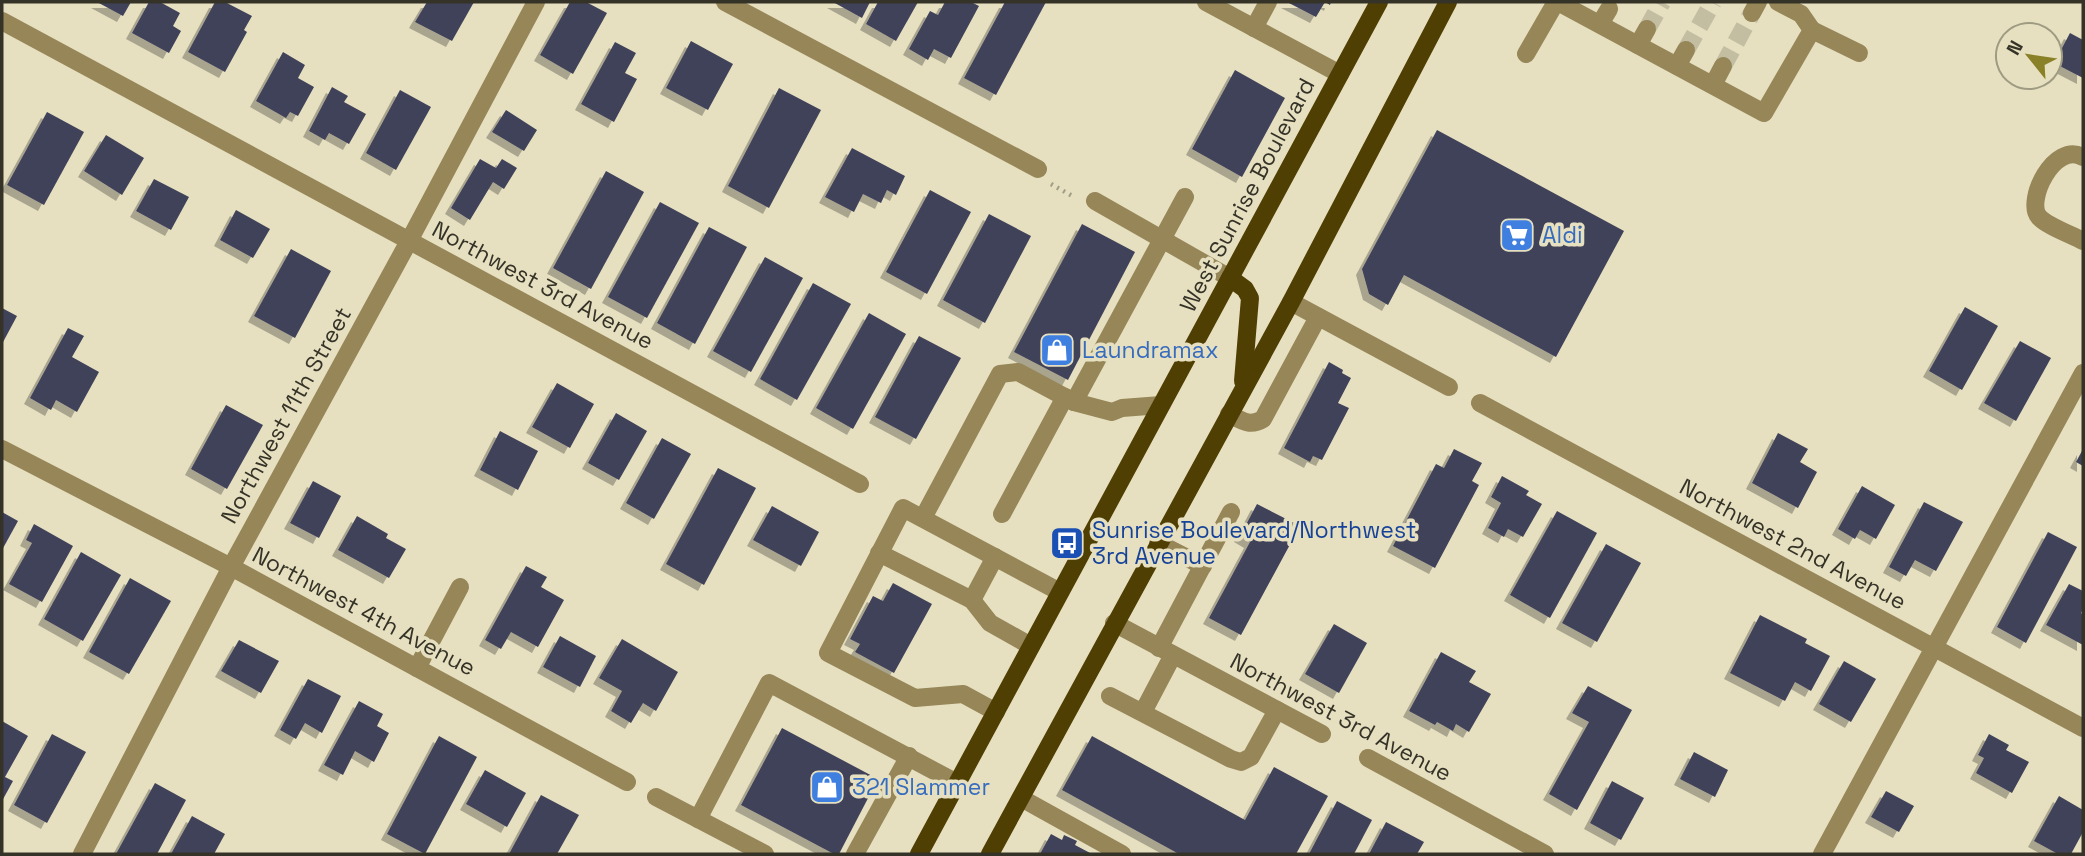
<svg xmlns="http://www.w3.org/2000/svg" width="2085" height="856" viewBox="0 0 2085 856" font-family="'Space Grotesk',sans-serif">
  <style>
    .building { fill: #41425a; filter: url(#shadow) }
    .lines { fill: none; stroke-linecap: round; stroke-linejoin: round }
    .minor-tunnel { stroke: #c3bda2; stroke-width: 18; stroke-dasharray: 18 9; stroke-linecap: butt }
    .path { stroke: #a29e86; stroke-width: 4.5; stroke-dasharray: 2 5; stroke-linecap: butt }
    .minor { stroke: #968658; stroke-width: 18 }
    .major { stroke: #503f03; stroke-width: 18 }
    .labels { text-anchor: middle; dominant-baseline: central; stroke-width: 7; stroke-linejoin: round; paint-order: stroke }
    .street-label { font-size: 23px; fill: #353327; stroke: #e6e0c1 }
    .shop-label { font-size: 23px; fill: #366cbe; stroke: #e6e0c1; text-anchor: start }
    .transit-label { font-size: 23px; fill: #164399; stroke: #e6e0c1; text-anchor: start }
  </style>
  <defs>
    <filter id="shadow"><feDropShadow dx="-6" dy="6" stdDeviation="0" flood-color="#0004"/></filter>
  </defs>
  <rect width="100%" height="100%" fill="#e6e0c1"/>
  <g class="building">
    <path d="M97,2h34l-8,14z"/>
    <path d="M149,2h11l20,11 -7,13 8,5 -12,22 -37,-20z"/>
    <path d="M215,2h10l27,14 -8,14 3,2 -22,40 -37,-20z"/>
    <path d="M427,2h47l-22,39 -37,-19z"/>
    <path d="M570,2h16l21,11 -34,61 -33,-19z"/>
    <path d="M833,2h37l-8,16z"/>
    <path d="M878,2h40l-22,39 -30,-17z"/>
    <path d="M945,2h26l8,4 -28,52 -17,-9 -6,11 -19,-11 21,-38 8,4z"/>
    <path d="M1005,2h41l-50,93 -32,-17z"/>
    <path d="M1287,2h44l-1,3 -5,-3 -9,15z"/>
    <path d="M2070,33l13,7v38l-29,-15z"/>
    <path d="M691,41l42,23 -25,46 -42,-22z"/>
    <path d="M615,42l21,11 -11,20 12,6 -23,43 -33,-18z"/>
    <path d="M283,52l22,13 -7,13 16,9 -16,29 -8,-4 -4,6 -30,-17z"/>
    <path d="M1235,70l50,28 -43,79 -50,-28z"/>
    <path d="M332,87l16,9 -4,6 22,12 -17,30 -20,-11 -4,7 -16,-9z"/>
    <path d="M779,88l42,22 -52,98 -41,-22z"/>
    <path d="M400,90l31,17 -35,63 -30,-17z"/>
    <path d="M506,110l31,20 -13,21 -32,-19z"/>
    <path d="M47,112l37,20 -40,73 -37,-20z"/>
    <path d="M1437,130l187,101 -68,126 -152,-82 -16,30 -19,-11 -7,-25z"/>
    <path d="M106,135l38,23 -22,37 -38,-24z"/>
    <path d="M852,148l53,28 -9,19 -9,-5 -6,13 -18,-9 -9,18 -29,-15z"/>
    <path d="M480,159l16,9 6,-9 15,9 -13,21 -11,-7 -23,38 -19,-12z"/>
    <path d="M606,171l38,21 -53,97 -38,-21z"/>
    <path d="M154,179l35,18 -18,33 -35,-19z"/>
    <path d="M930,190l41,22 -44,82 -41,-22z"/>
    <path d="M660,202l39,21 -52,95 -39,-21z"/>
    <path d="M236,210l34,19 -17,29 -33,-18z"/>
    <path d="M989,214l42,22 -46,87 -42,-23z"/>
    <path d="M1082,224l53,28 -67,128 -54,-28z"/>
    <path d="M709,227l38,20 -52,97 -38,-21z"/>
    <path d="M291,249l40,22 -36,67 -41,-22z"/>
    <path d="M765,257l38,21 -52,94 -38,-21z"/>
    <path d="M813,283l38,21 -54,96 -37,-21z"/>
    <path d="M1965,307l33,19 -36,64 -33,-19z"/>
    <path d="M2,308l15,8 -15,28z"/>
    <path d="M869,313l37,21 -53,95 -37,-21z"/>
    <path d="M68,328l16,8 -12,21 27,15 -22,40 -21,-12 -5,10 -21,-12z"/>
    <path d="M919,336l42,22 -45,81 -41,-22z"/>
    <path d="M2020,341l31,17 -35,63 -32,-18z"/>
    <path d="M1329,362l14,8 -1,3 9,5 -13,25 11,5 -27,52 -9,-4 -3,6 -26,-14z"/>
    <path d="M557,383l37,21 -24,44 -38,-21z"/>
    <path d="M226,405l37,20 -36,64 -36,-20z"/>
    <path d="M616,413l31,18 -28,49 -31,-17z"/>
    <path d="M500,431l38,20 -20,39 -38,-20z"/>
    <path d="M1778,433l30,16 -8,13 17,10 -19,36 -46,-25z"/>
    <path d="M662,438l29,16 -37,65 -28,-16z"/>
    <path d="M1454,449l28,14 -10,18 7,4 -44,83 -42,-22 43,-82 8,4z"/>
    <path d="M2083,449v17l-7,-4z"/>
    <path d="M718,468l38,20 -52,97 -38,-21z"/>
    <path d="M1502,476l27,15 -3,4 16,9 -19,33 -15,-8 -4,8 -16,-9 13,-25 -10,-6z"/>
    <path d="M313,481l28,15 -22,42 -29,-15z"/>
    <path d="M1862,486l33,19 -19,34 -16,-9 -5,9 -17,-10z"/>
    <path d="M1924,502l39,20 -27,49 -21,-11 -9,16 -17,-9z"/>
    <path d="M1257,504l43,22 -59,109 -32,-17 41,-76 -10,-6z"/>
    <path d="M772,506l47,26 -18,34 -48,-26z"/>
    <path d="M1557,511l40,22 -47,85 -40,-23z"/>
    <path d="M2,512l16,9 -16,29z"/>
    <path d="M357,516l31,18 -2,4 20,11 -17,29 -51,-28z"/>
    <path d="M34,524l39,22 -31,56 -33,-18 23,-41 -6,-3z"/>
    <path d="M2048,532l29,15 -51,96 -29,-16z"/>
    <path d="M1606,544l35,19 -44,79 -35,-19z"/>
    <path d="M81,552l40,23 -38,66 -39,-22z"/>
    <path d="M526,566l21,11 -6,10 23,13 -26,47 -27,-15 -10,17 -16,-9z"/>
    <path d="M130,578l41,23 -42,73 -40,-22z"/>
    <path d="M893,583l39,21 -38,69 -39,-21 5,-8 -10,-5 23,-43 10,5z"/>
    <path d="M2069,584l14,7v18l-2,4 2,2v30l-37,-20z"/>
    <path d="M1760,615l47,24 -2,4 25,13 -19,35 -16,-9 -10,19 -55,-28z"/>
    <path d="M1334,624l33,19 -28,50 -34,-19z"/>
    <path d="M560,636l36,20 -16,31 -37,-20z"/>
    <path d="M622,639l56,33 -22,39 -13,-8 -12,20 -20,-12 11,-20 -23,-13z"/>
    <path d="M239,640l40,21 -18,32 -40,-22z"/>
    <path d="M1441,652l35,19 -7,11 22,12 -22,38 -13,-8 -3,7 -16,-9 -2,3 -26,-14z"/>
    <path d="M1844,661l32,18 -25,43 -32,-18z"/>
    <path d="M308,679l33,17 -19,37 -17,-10 -9,16 -16,-9z"/>
    <path d="M1588,686l44,24 -55,100 -28,-16 40,-72 -17,-9z"/>
    <path d="M359,701l24,13 -6,12 12,7 -15,29 -19,-11 -12,24 -19,-10z"/>
    <path d="M2,721l26,15 -23,41 8,4 -11,20z"/>
    <path d="M782,728l96,51 -39,75h-5l-93,-49z"/>
    <path d="M52,734l34,18 -39,71 -33,-18z"/>
    <path d="M1989,734l20,11 -3,5 23,12 -17,31 -36,-20 8,-15 -6,-3z"/>
    <path d="M439,736l38,21 -52,97 -38,-20z"/>
    <path d="M1092,736l153,84 29,-53 54,29 -32,58h-117l-117,-64z"/>
    <path d="M1694,752l34,18 -13,27 -35,-18z"/>
    <path d="M485,770l41,23 -19,34 -41,-23z"/>
    <path d="M1612,781l32,17 -23,42 -31,-17z"/>
    <path d="M155,783l31,17 -29,54h-41z"/>
    <path d="M1886,791l28,15 -15,26 -28,-15z"/>
    <path d="M541,795l38,20 -22,39h-48z"/>
    <path d="M2059,796l24,14v22l-12,22h-13l-24,-13z"/>
    <path d="M1337,801l35,19 -18,34h-45z"/>
    <path d="M192,816l33,18 -11,20h-43z"/>
    <path d="M1386,822l38,20 -7,12h-48z"/>
    <path d="M1051,834l11,6 2,-5 13,6 -2,4 17,9h-52z"/>
  </g>
  <g class="lines">
    <g class="minor-tunnel">
      <path d="M1647,29l15,-27"/>
      <path d="M1686,50l27,-48"/>
      <path d="M1723,66l29,-53"/>
    </g>
    <path class="path" d="M1051,184l23,13"/>
    <g class="minor">
      <path d="M725,2l313,167"/>
      <path d="M1206,2l134,72"/>
      <path d="M1558,2l206,111 48,-83 -11,-16 -23,-12"/>
      <path d="M1752,13l6,-11"/>
      <path d="M2,21l858,463"/>
      <path d="M1600,24l9,-15"/>
      <path d="M1254,28l14,-26"/>
      <path d="M1812,30l47,23"/>
      <path d="M1638,45l9,-16"/>
      <path d="M1526,54l30,-52"/>
      <path d="M1677,66l9,-16"/>
      <path d="M1713,85l10,-19"/>
      <path d="M2083,157c-29,-16 -58,44 -44,60 8,9 33,18 44,24"/>
      <path d="M1095,201l135,77"/>
      <path d="M1291,302l158,85"/>
      <path d="M1074,402l111,-205"/>
      <path d="M1480,403l603,325"/>
      <path d="M1229,414c13,7 21,13 34,5l55,-102"/>
      <path d="M2,449l229,118 396,215"/>
      <path d="M1002,514l63,-117"/>
      <path d="M923,518l77,-144 18,-2 56,30 38,10 10,-4 39,-3"/>
      <path d="M1158,543l45,23"/>
      <path d="M879,553l93,47 18,23 41,23"/>
      <path d="M972,600l23,-43"/>
      <path d="M1114,623l208,111"/>
      <path d="M1159,648l72,-136"/>
      <path d="M417,668l43,-81"/>
      <path d="M1110,696l121,63 10,3 10,-5 26,-47"/>
      <path d="M996,712l-33,-18 -48,4 -87,-45 75,-145 157,84"/>
      <path d="M1143,712l30,-57"/>
      <path d="M1368,758l177,96"/>
      <path d="M656,797l109,57"/>
      <path d="M1021,798l101,56"/>
      <path d="M698,819l71,-136 188,100"/>
      <path d="M82,854l149,-287 178,-326 127,-239"/>
      <path d="M855,854l54,-98"/>
      <path d="M1822,854l261,-481"/>
    </g>
    <g class="major">
      <path d="M1230,278l15,11 5,9 -7,83"/>
      <path d="M919,854l460,-852"/>
      <path d="M990,854l301,-552 157,-300"/>
    </g>
  </g>
  <defs>
    <g id="supermarket-square" transform="scale(1.75)"><rect x="-9" y="-9" width="18" height="18" rx="4" fill="#3f7fe0" stroke="#e6e0c1"/><path d="M-6-5.5h2.5l.6 2H6L4.5 2H-2.5L-4.4-4H-6ZM-1.5 3.2a1.3 1.3 0 1 0 .1 0ZM3 3.2a1.3 1.3 0 1 0 .1 0Z" fill="#fff"/></g>
    <g id="shop-square" transform="scale(1.75)"><rect x="-9" y="-9" width="18" height="18" rx="4" fill="#3f7fe0" stroke="#e6e0c1"/><path d="M-5-2.5h2.3a2.7 3.5 0 0 1 5.4 0H5L5.5 6h-11ZM-1.5-2.5h3a1.5 2.3 0 0 0-3 0Z" fill="#fff"/></g>
    <g id="bus-square" transform="scale(1.75)"><rect x="-9" y="-9" width="18" height="18" rx="4" fill="#1a4fb4" stroke="#e6e0c1"/><path d="M-5-6H5V4H4V6H2V4H-2V6H-4V4H-5ZM-3.5-4V0h7V-4ZM-3.5 1.2v1.5H-2V1.2ZM2 1.2v1.5H3.5V1.2Z" fill="#fff"/></g>
  </defs>
  <g fill-rule="evenodd">
    <use href="#supermarket-square" x="1517" y="235"/>
    <use href="#shop-square" x="1057" y="350"/>
    <use href="#bus-square" x="1067" y="543"/>
    <use href="#shop-square" x="827" y="787"/>
  </g>
  <g class="labels">
    <g class="street-label">
      <text transform="translate(1247 195) rotate(-62)">West Sunrise Boulevard</text>
      <text transform="translate(543 285) rotate(28)">Northwest 3rd Avenue</text>
      <text transform="translate(286 415) rotate(-61)">Northwest 11th Street</text>
      <text transform="translate(1793 544) rotate(28)">Northwest 2nd Avenue</text>
      <text transform="translate(364 611) rotate(28)">Northwest 4th Avenue</text>
      <text transform="translate(1341 717) rotate(28)">Northwest 3rd Avenue</text>
    </g>
    <g class="shop-label">
      <text x="1542" y="235">Aldi</text>
      <text x="1082" y="350">Laundramax</text>
      <text x="852" y="787">321 Slammer</text>
    </g>
    <g class="transit-label">
      <text x="1092" y="530">Sunrise Boulevard/Northwest<tspan x="1092" dy="26">3rd Avenue</tspan></text>
    </g>
  </g>
  <rect width="2085" height="856" fill="none" stroke="#353327" stroke-width="7"/>
  <g transform="translate(2029 56) rotate(300)"><circle r="33" fill="#e6e0c1" stroke="#9f9b83" stroke-width="2"/>
  <path d="M0-5L12 26L0 18L-12 26Z" fill="#898027"/>
  <text y="-10" font-size="19" font-weight="bold" text-anchor="middle" fill="#353327">N</text>
  </g>
</svg>
